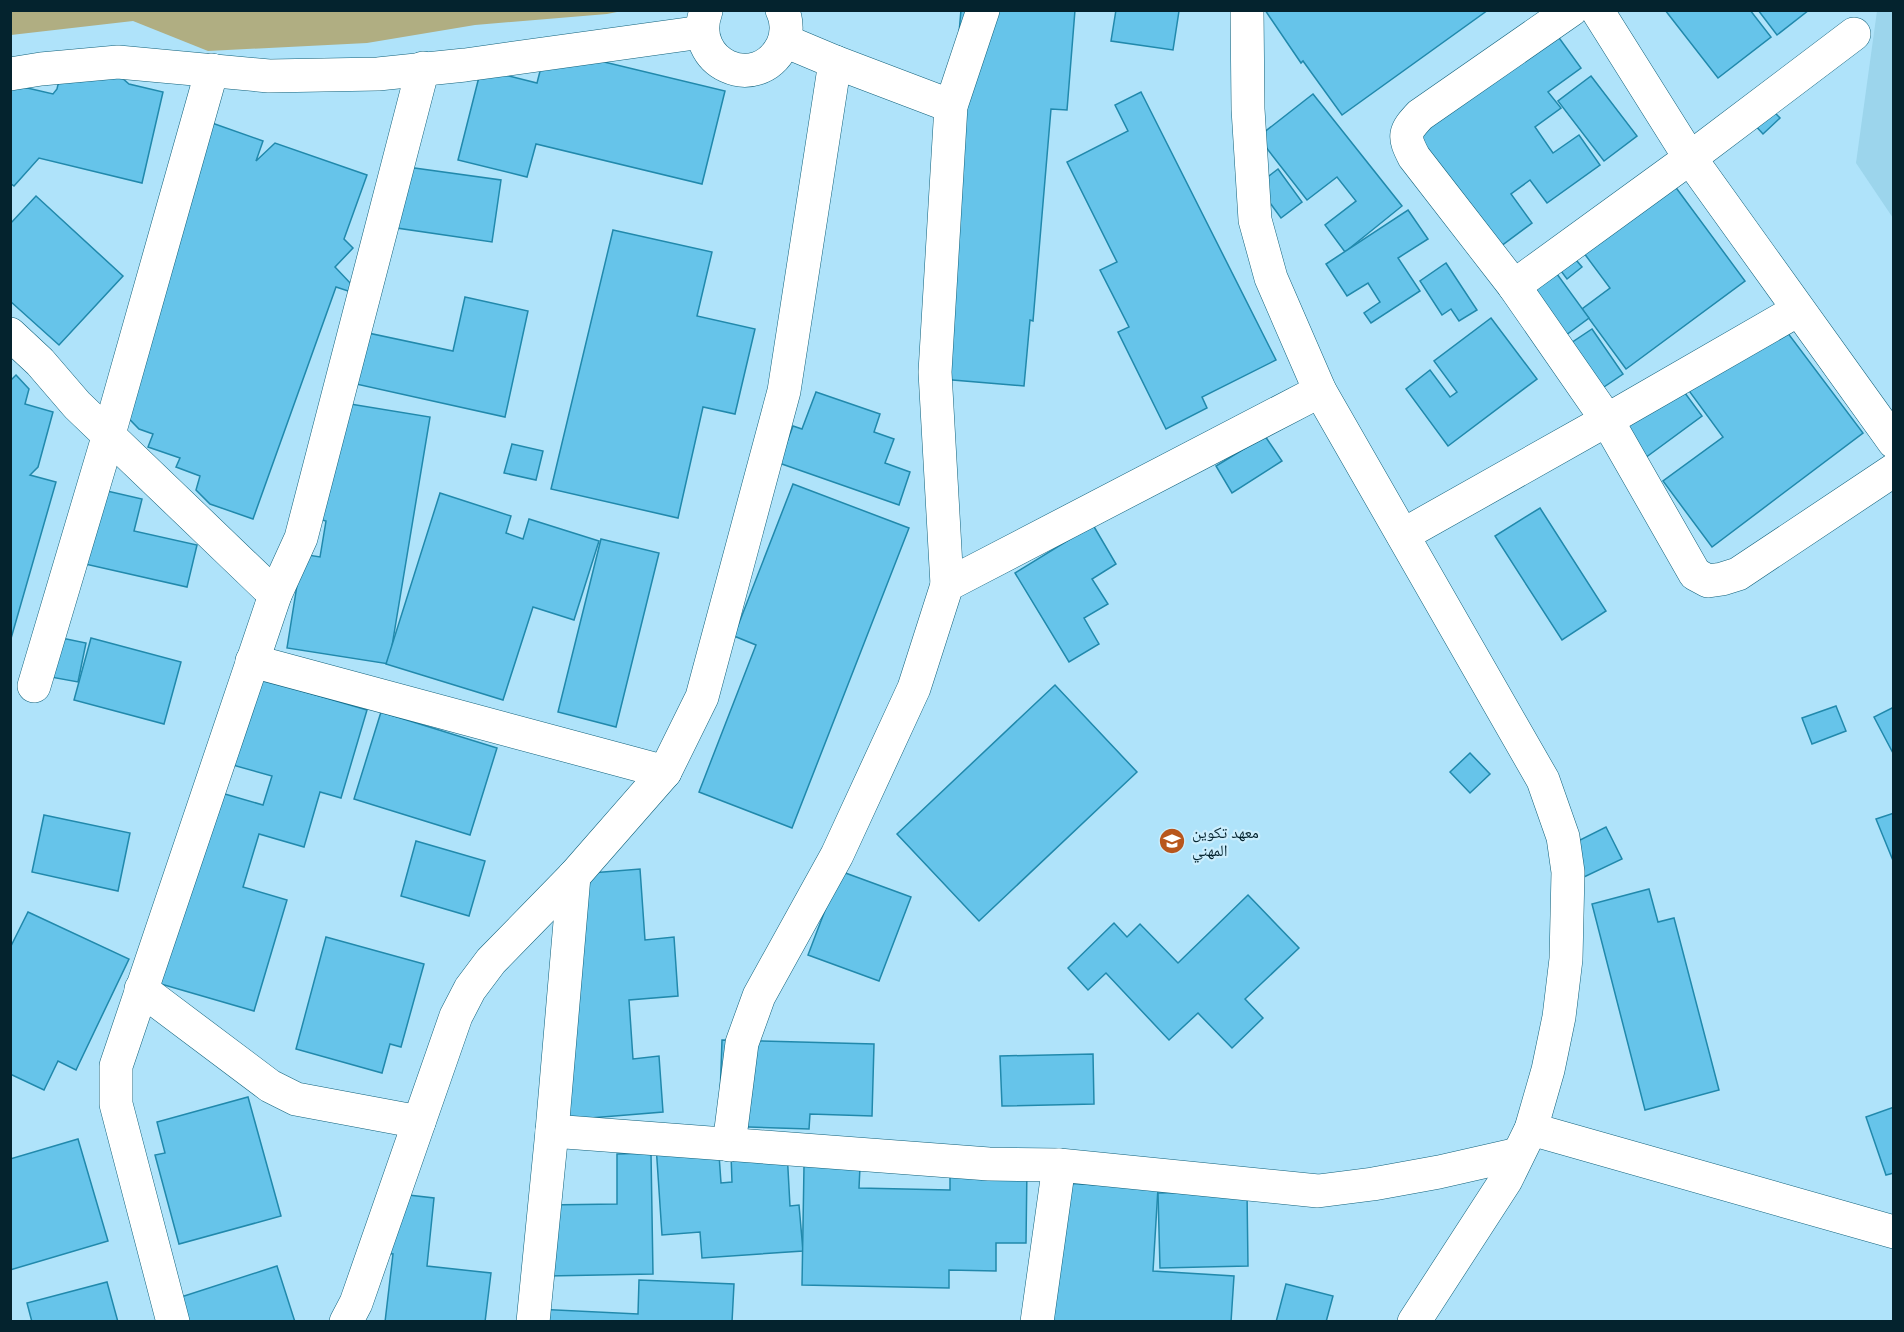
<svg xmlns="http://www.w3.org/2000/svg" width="1904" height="1332" viewBox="0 0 1904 1332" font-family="Raleway,'Noto Naskh Arabic',sans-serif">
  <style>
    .built { fill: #9cd5ec }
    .green { fill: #b0ae82 }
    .building { fill: #66c4ea; stroke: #2189ac; stroke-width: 1.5 }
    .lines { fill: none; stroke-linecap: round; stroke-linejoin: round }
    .minor-casing { stroke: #10617b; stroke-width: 34 }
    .minor { stroke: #fff; stroke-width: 33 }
    .labels { text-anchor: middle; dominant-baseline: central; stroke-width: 4.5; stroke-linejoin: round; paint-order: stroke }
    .poi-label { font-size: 16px; fill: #04232e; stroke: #cbeefd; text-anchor: start }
  </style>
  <rect width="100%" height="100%" fill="#afe3fa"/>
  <path class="built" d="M1877,11h16v207l-37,-55z"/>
  <path class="green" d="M10,11l1,-1 611,1 -15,3 -132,11 -108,18 -159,8 -75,-30 -122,14z"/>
  <g class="building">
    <path d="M961,10h114l-8,100 -16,-1 -18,212 -3,-1 -6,66 -95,-8z"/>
    <path d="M1116,10l63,1 -6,39 -62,-9z"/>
    <path d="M1265,10h223l-146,105 -39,-54 -2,2z"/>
    <path d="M1665,10h85l21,27 -53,41z"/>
    <path d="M1758,10h51l-32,25z"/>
    <path d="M1549,24l32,44 -33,24 13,16 -26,19 18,26 26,-18 21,30 -53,38 -17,-23 -19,14 21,29 -43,32 -90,-126z"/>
    <path d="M546,48l179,43 -23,93 -166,-40 -9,33 -69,-17 23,-91 56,14z"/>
    <path d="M63,63l58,14 8,7 34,8 -21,91 -103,-25 -25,28 -4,-3v-99l43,10 4,-5z"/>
    <path d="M1591,76l46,60 -33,25 -46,-60z"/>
    <path d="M1141,92l135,268 -74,37 5,11 -41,21 -48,-97 11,-5 -29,-57 17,-8 -50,-100 61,-31 -13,-26z"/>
    <path d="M1313,94l89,112 -57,46 -20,-27 31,-24 -19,-24 -30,23 -49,-63z"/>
    <path d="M1760,97l20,21 -17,16 -20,-22z"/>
    <path d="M195,117l68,24 -7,20 19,-18 92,32 -23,64 9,9 -18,19 19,20 -6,4 -12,-4 -83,232 -43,-15 -14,-14 4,-14 -24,-9 4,-9 -32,-11 5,-13 -14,-5 -33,-34z"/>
    <path d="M400,166l101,14 -9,62 -102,-15z"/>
    <path d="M1660,166l85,115 -119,88 -44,-60 28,-21 -44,-59z"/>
    <path d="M1278,169l24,33 -21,16 -24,-33z"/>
    <path d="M36,196l87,80 -64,69 -49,-44v-77z"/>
    <path d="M1408,210l20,29 -30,19 22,33 -49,32 -7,-10 16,-11 -12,-19 -21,13 -21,-32z"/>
    <path d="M613,230l99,22 -15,64 58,13 -20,85 -32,-7 -25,111 -127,-29z"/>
    <path d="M1566,248l16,19 -15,12 -15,-20z"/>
    <path d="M1541,252l48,66 -31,23 -49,-65z"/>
    <path d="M1446,263l31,47 -18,11 -8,-12 -9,6 -22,-34z"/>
    <path d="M465,297l63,14 -23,106 -149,-33 12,-51 85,18z"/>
    <path d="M1775,316l88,117 -151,114 -49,-66 60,-44 -39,-53z"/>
    <path d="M1491,318l46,61 -89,67 -42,-57 24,-19 20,27 7,-5 -23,-31z"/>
    <path d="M1592,329l31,45 -25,17 -30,-46z"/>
    <path d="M16,375l13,14 -4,15 28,8 -15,55 -8,8 26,7 -46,160v-261z"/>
    <path d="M1682,389l20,27 -57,42 -23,-31z"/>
    <path d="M816,392l64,22 -6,18 20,7 -9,24 25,9 -11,33 -120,-42 14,-37 9,3z"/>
    <path d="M338,402l92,15 -41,247 -102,-16 15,-94 18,3 6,-36 -8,-2z"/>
    <path d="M1265,436l17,25 -50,32 -16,-27z"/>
    <path d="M512,444l31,7 -7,29 -32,-7z"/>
    <path d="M793,484l116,44 -117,300 -93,-36 57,-147 -22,-9z"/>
    <path d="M81,485l61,14 -8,32 63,14 -10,42 -124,-28z"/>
    <path d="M440,493l71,23 -5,17 17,6 6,-20 70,22 -25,79 -41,-13 -30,93 -117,-36z"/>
    <path d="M1540,508l66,103 -44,29 -67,-104z"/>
    <path d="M1093,525l23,39 -24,15 16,25 -24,14 15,26 -30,18 -54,-89z"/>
    <path d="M601,539l58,14 -43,174 -58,-15z"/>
    <path d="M52,636l34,7 -8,39 -33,-6z"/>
    <path d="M91,638l90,24 -17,62 -90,-24z"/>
    <path d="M248,675l119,35 -26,88 -21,-6 -16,55 -45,-13 -16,53 44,13 -33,111 -100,-29 57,-192 52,15 9,-29 -50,-14z"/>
    <path d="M1055,685l82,87 -158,149 -82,-87z"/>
    <path d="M1836,706l10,25 -34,13 -10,-26z"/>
    <path d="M1894,707v48l-20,-38z"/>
    <path d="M381,712l116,36 -27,87 -116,-36z"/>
    <path d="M1470,753l20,21 -20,19 -20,-21z"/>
    <path d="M1894,813v50l-18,-44z"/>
    <path d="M44,815l86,18 -12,58 -86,-19z"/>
    <path d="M1606,827l16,32 -38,18 -16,-31z"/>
    <path d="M416,841l69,20 -16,55 -68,-20z"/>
    <path d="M640,869l5,71 29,-3 4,59 -49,4 4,59 26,-3 4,56 -97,8 13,-246z"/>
    <path d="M840,871l71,26 -32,84 -71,-26z"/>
    <path d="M1649,889l9,33 16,-4 45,172 -74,20 -53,-206z"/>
    <path d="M1248,895l51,53 -54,51 18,19 -31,30 -34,-35 -29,27 -63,-67 -18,17 -20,-22 46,-45 13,14 13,-13 38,39z"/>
    <path d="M28,912l101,47 -53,111 -18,-9 -14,29 -34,-16v-126z"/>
    <path d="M326,937l98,27 -23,83 -11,-3 -8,29 -86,-24z"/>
    <path d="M722,1040l152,4 -2,72 -62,-2 -1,15 -90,-3z"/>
    <path d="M1093,1054l1,50 -92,2 -2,-50z"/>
    <path d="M248,1097l33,119 -102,28 -24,-89 10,-2 -8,-31z"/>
    <path d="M1894,1107v66l-8,2 -20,-58z"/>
    <path d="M78,1139l30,102 -98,29v-111z"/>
    <path d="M718,1140l3,43 11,-1 -1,-27 56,-4 3,55 9,-1 4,46 -101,7 -2,-26 -38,3 -6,-90z"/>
    <path d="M651,1153l2,121 -106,2 -2,-71 72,-1v-50z"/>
    <path d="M804,1166l56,1 -1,21 91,2v-18l77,-6 -1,77h-30v28l-47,-1v18l-147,-3z"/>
    <path d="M1041,1182l117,6 -5,83 81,5 -3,46h-198z"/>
    <path d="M1247,1191l1,75 -88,2 -2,-75z"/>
    <path d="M391,1193l43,5 -7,68 64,7 -6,49h-100l8,-68 -9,-1z"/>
    <path d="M277,1266l18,56h-109l-8,-24z"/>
    <path d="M639,1280l95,4 -2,38h-197l1,-13 102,5z"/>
    <path d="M107,1282l11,40h-86l-5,-19z"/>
    <path d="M1286,1284l47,12 -7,26h-50z"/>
  </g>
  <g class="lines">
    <g class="minor-casing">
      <g id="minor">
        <path d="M1247,10l1,99 7,111 16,58 49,113 223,389 20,57 5,35 -2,87 -7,58 -11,53 -17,59 -25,51 -92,142"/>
        <path d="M1571,10l-151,105c-16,17 -17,21 -6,42l100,129 93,134 88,154 13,7 14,-2 16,-5 156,-104"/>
        <path d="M1597,10l93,148 204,284"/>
        <path d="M706,11c-19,52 51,84 76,35 5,-10 6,-25 0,-36"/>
        <path d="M785,41l50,21"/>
        <path d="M10,74l31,-5 77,-7 151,14 109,-2 87,-9 237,-33"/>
        <path d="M1514,286l176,-128 164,-124"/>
        <path d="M10,334l30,28 37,43 198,190"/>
        <path d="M1403,535l204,-115 191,-110"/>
        <path d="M947,585l-12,-213 16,-266 32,-96"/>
        <path d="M252,661l413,111"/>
        <path d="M34,686l75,-252 103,-364"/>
        <path d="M141,989l129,97 26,13 123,23"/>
        <path d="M1531,1129l363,103"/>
        <path d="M552,1131l437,33 70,1 259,26 55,-7 66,-12 79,-18"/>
        <path d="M729,1145l13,-102 17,-47 78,-141 77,-167 33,-103 373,-194"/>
        <path d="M173,1322l-57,-218v-38l159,-471 26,-57 122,-470"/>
        <path d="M346,1322l10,-19 100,-287 14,-27 21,-28 83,-85 91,-104 37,-75 82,-306 51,-329 116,44"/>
        <path d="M533,1322l19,-191 22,-255"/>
        <path d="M1037,1322l22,-157"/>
      </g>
    </g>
    <use href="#minor" class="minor"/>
  </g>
  <defs>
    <g id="university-disc" transform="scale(1.35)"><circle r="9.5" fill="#b8561c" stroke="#cbeefd"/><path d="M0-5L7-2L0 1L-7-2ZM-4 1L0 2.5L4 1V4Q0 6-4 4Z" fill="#fff"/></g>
  </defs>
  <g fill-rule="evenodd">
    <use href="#university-disc" x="1172" y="841"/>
  </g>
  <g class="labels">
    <g class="poi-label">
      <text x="1192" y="832">معهد تكوين<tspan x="1192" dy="18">المهني</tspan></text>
    </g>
  </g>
  <rect width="1904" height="1332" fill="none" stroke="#04232e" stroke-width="24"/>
</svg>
